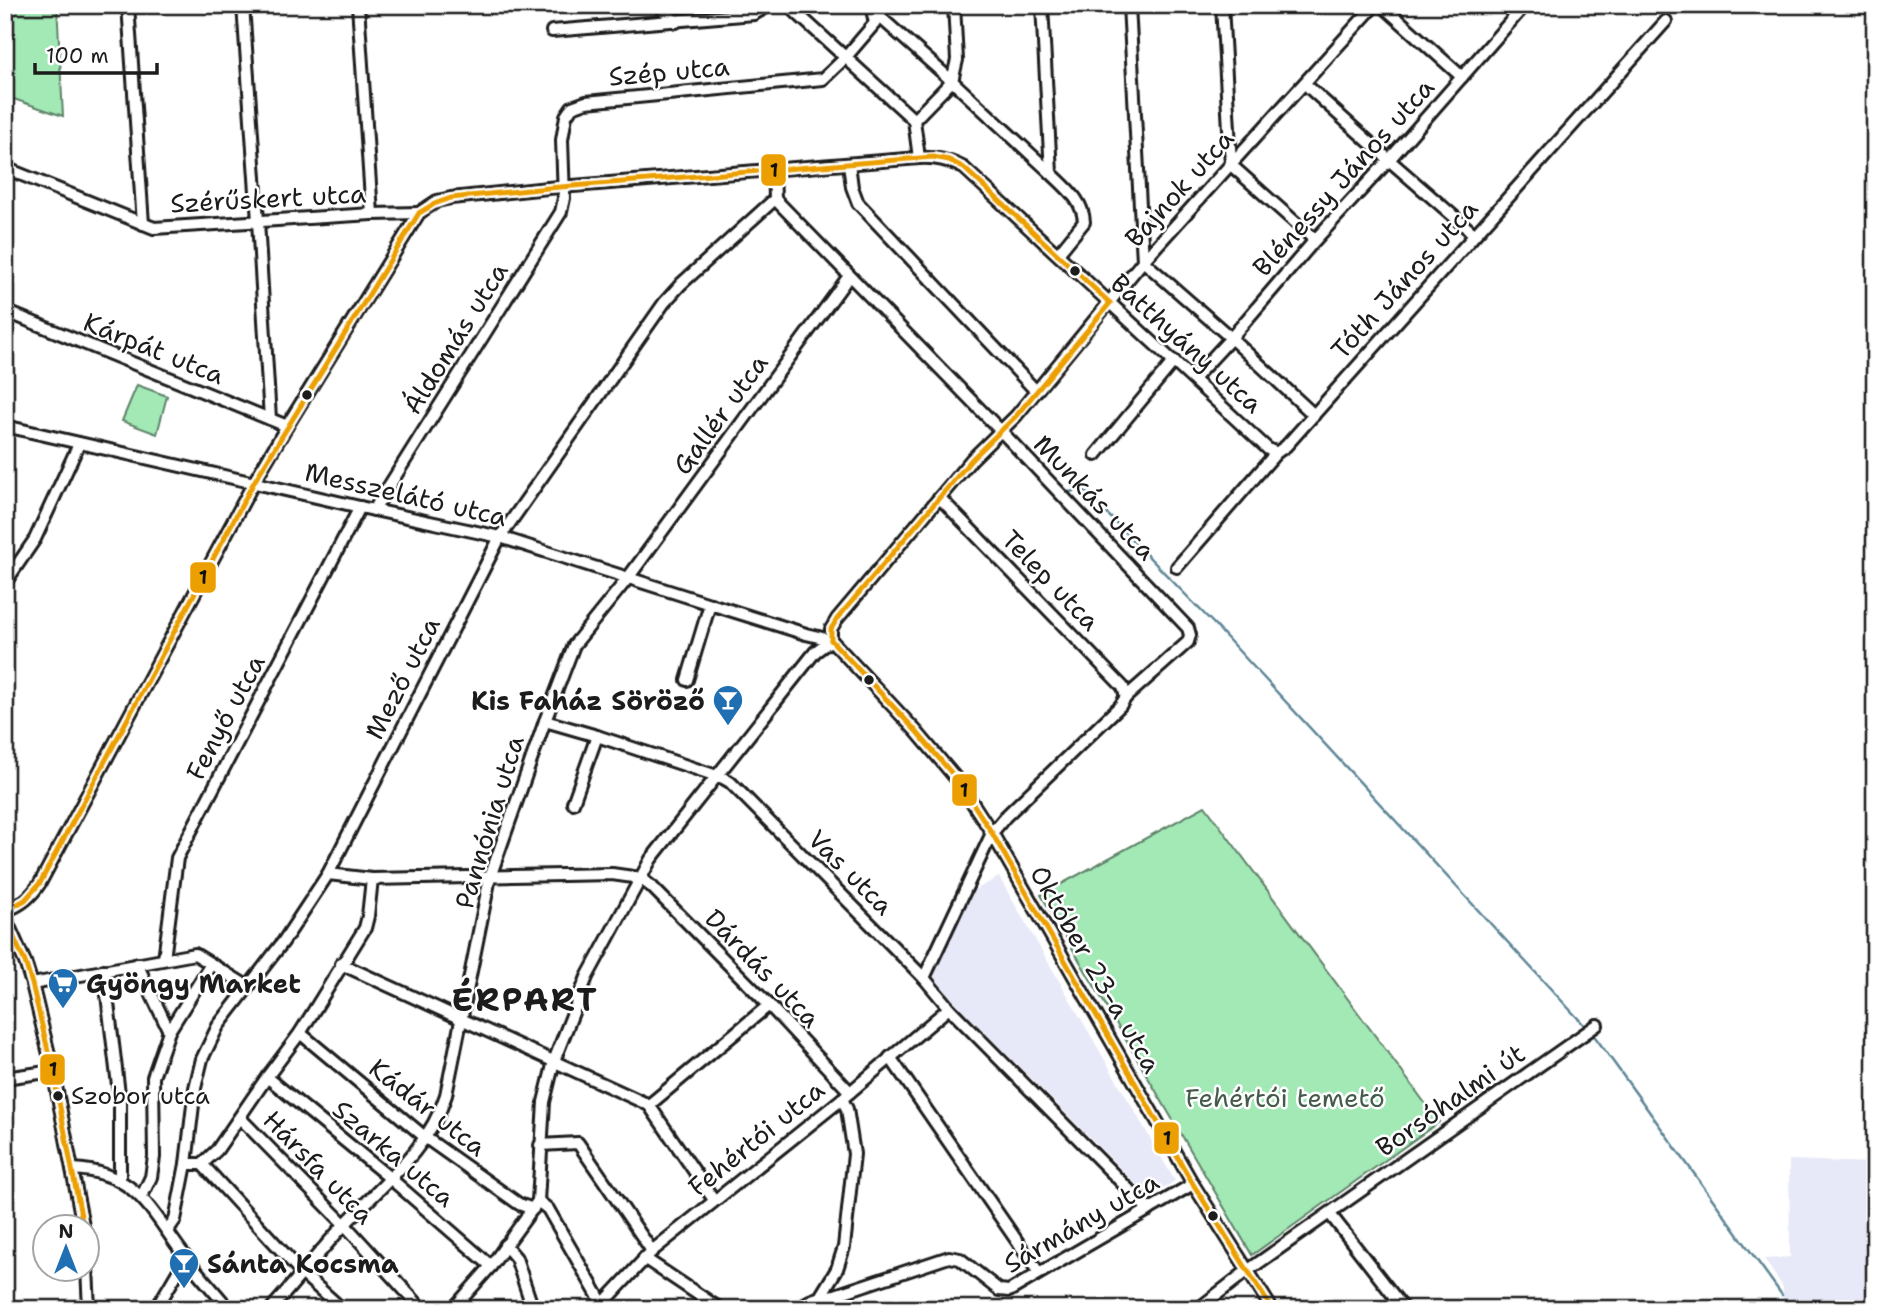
<svg xmlns="http://www.w3.org/2000/svg" width="1880" height="1314" viewBox="0 0 1880 1314" font-family="'Shantell Sans',sans-serif">
  <style>
    .built { fill: #e8e9f8 }
    .green { fill: #a2e9b6; stroke: #5f8269; stroke-width: 2 }
    .lines { fill: none; stroke-linecap: round; stroke-linejoin: round }
    .stream { stroke: #5b8495; stroke-width: 2.5 }
    .minor-casing { stroke: #1c1c1c; stroke-width: 16 }
    .minor { stroke: #fff; stroke-width: 10 }
    .bus-1-casing { stroke: #fff; stroke-width: 10 }
    .bus-1 { stroke: #ec9f01; stroke-width: 5 }
    .bus-dot { fill: #1c1c1c; stroke: #fff; stroke-width: 2.5 }
    .labels { text-anchor: middle; dominant-baseline: central; stroke-width: 5; stroke-linejoin: round; paint-order: stroke }
    .bus-label { font-size: 24px; fill: #1c1c1c; stroke: #fff; text-anchor: start }
    .street-label { font-size: 26px; fill: #1c1c1c; stroke: #fff }
    .poi-label { font-size: 26px; font-weight: bold; fill: #1c1c1c; stroke: #fff; text-anchor: start }
    .park-label { font-size: 26px; fill: #445a4a; stroke: #fff }
    .district-label { font-size: 33px; font-weight: bold; letter-spacing: 2px; fill: #1c1c1c; stroke: #fff }
    .line-badge { stroke: #fff; stroke-width: 2.5 }
    .pale-badge-label { font-size: 19px; text-anchor: middle; font-weight: bold; fill: #111 }
  </style>
  <rect width="100%" height="100%" fill="#fff"/>
  <filter id="ink" filterUnits="userSpaceOnUse"><feTurbulence type="fractalNoise" baseFrequency=".0143" numOctaves="2"/><feDisplacementMap in="SourceGraphic" scale="14" xChannelSelector="R" yChannelSelector="G"/><feConvolveMatrix kernelMatrix="1 2 1 2 8 2 1 2 1" color-interpolation-filters="sRGB"/></filter>
  <g filter="url(#ink)">
    <g class="built">
      <path d="M999,877l176,304 -26,16 -214,-215 -1,-11 37,-79z"/>
      <path d="M1789,1160l86,3v146h-92v-22l-19,-28 26,-2z"/>
    </g>
    <g class="green">
      <path d="M5,5h52l6,111 -58,-20z"/>
      <path d="M137,385l30,11 -10,38 -35,-13z"/>
      <path d="M1205,806l234,316 -187,133 -211,-360z"/>
    </g>
    <g class="lines">
      <g class="stream">
        <path d="M1064,494l15,-5 5,1 130,134 371,402"/>
        <path d="M1593,1034l189,261"/>
      </g>
      <g class="minor-casing">
        <g id="minor">
          <path d="M128,5l15,219"/>
          <path d="M243,5l15,216 12,198"/>
          <path d="M358,5l14,209"/>
          <path d="M658,5l18,17"/>
          <path d="M788,5l126,115"/>
          <path d="M1042,5l9,168c15,15 32,27 33,49l-26,32"/>
          <path d="M1129,5l14,256 88,77 83,77"/>
          <path d="M1222,5l9,160 84,75"/>
          <path d="M1382,5l80,72"/>
          <path d="M872,10l80,71 99,92"/>
          <path d="M552,31l202,-17 16,-9"/>
          <path d="M1305,84l84,76 85,74"/>
          <path d="M919,158l-5,-38 38,-39 5,-21 -3,-55"/>
          <path d="M849,164l3,23 6,16 178,188"/>
          <path d="M5,168l149,60 218,-14 47,-1"/>
          <path d="M774,170l1,29 226,232 187,197 2,7 -2,7 -62,55 -6,9 -115,111 -13,16 -68,145"/>
          <path d="M5,311l282,115"/>
          <path d="M1194,378l37,-40 84,-98 74,-80 136,-155"/>
          <path d="M5,426l355,81 140,30 210,67"/>
          <path d="M1096,455l78,-94"/>
          <path d="M940,498l183,189 3,10"/>
          <path d="M374,510l187,-298 3,-14 -2,-58 4,-24 6,-9 14,-5 237,-23 22,-21 30,-35 -4,-18"/>
          <path d="M1177,567l99,-114 10,-7 380,-425"/>
          <path d="M5,583l30,-44 44,-95"/>
          <path d="M831,640v-11l6,-10 135,-160 44,-43 127,-155 232,-256"/>
          <path d="M687,680l23,-76 96,30 25,6 85,91 43,51 33,51 201,351 79,125"/>
          <path d="M545,721l52,15 126,42 7,4 194,196 25,30 200,202"/>
          <path d="M573,803l24,-67"/>
          <path d="M328,874l44,5 240,-5 28,4 12,9 117,118 81,87"/>
          <path d="M5,911c16,-6 26,-14 35,-28l214,-401 33,-56 132,-213 18,-12 14,-3 97,-10 371,-30c17,-1 29,2 45,10l304,281 8,4"/>
          <path d="M5,917l20,45 7,22 21,87 30,155"/>
          <path d="M164,959l13,-101 183,-351"/>
          <path d="M137,964l32,67"/>
          <path d="M341,964l308,141 65,95"/>
          <path d="M104,970l16,132v78"/>
          <path d="M32,984l163,-30 52,32"/>
          <path d="M300,1033l126,105 93,66 14,5"/>
          <path d="M890,1057l149,216"/>
          <path d="M267,1077l124,102 100,87"/>
          <path d="M5,1078l48,-7"/>
          <path d="M649,1105l120,-100"/>
          <path d="M240,1118l105,107 77,84"/>
          <path d="M540,1145l38,-2 74,108"/>
          <path d="M186,1164h16l15,-14 50,-73 33,-44 65,-105 3,-12 4,-37"/>
          <path d="M202,1164l101,110 39,35"/>
          <path d="M73,1169c66,3 79,45 114,90 13,17 28,33 42,50"/>
          <path d="M142,1196l9,-19 3,-20 -1,-80 16,-46 42,-67"/>
          <path d="M538,1201l10,8 54,94"/>
          <path d="M1330,1214l74,95"/>
          <path d="M168,1230l7,-10 11,-56 9,-76 7,-29 16,-33 65,-84 45,-68 172,-337 164,-234 17,-19 94,-85"/>
          <path d="M505,1245l11,13 17,51"/>
          <path d="M644,1258l76,51"/>
          <path d="M87,1268l2,41"/>
          <path d="M156,1309l30,-51"/>
          <path d="M271,1309c25,-28 49,-58 74,-85 38,-40 84,-75 101,-129l44,-218 55,-156 29,-76 54,-67 221,-302"/>
          <path d="M453,1309l38,-43 47,-65 6,-99 10,-41 33,-84 64,-118 164,-207 16,-12"/>
          <path d="M598,1309l54,-58 190,-152 107,-91"/>
          <path d="M800,1309c8,-11 23,-12 35,-14l114,-38 11,2 39,31 10,1 184,-107"/>
          <path d="M825,1309l-5,-12 17,-28 7,-22 10,-93 -7,-45 -5,-10"/>
          <path d="M1198,1309l49,-38 350,-246"/>
        </g>
      </g>
      <use href="#minor" class="minor"/>
      <g class="bus-1-casing">
        <g id="bus-1">
          <path d="M831,640l85,91 43,51 33,51 201,351 79,125"/>
          <path d="M831,640v-11l6,-10 135,-160 44,-43 94,-113"/>
          <path d="M5,911l20,-11 15,-17 214,-401 165,-269 15,-9 17,-6 97,-10 385,-31 16,3 15,8 146,135"/>
          <path d="M5,918l20,44 7,22 21,87 30,155"/>
        </g>
      </g>
      <use href="#bus-1" class="bus-1"/>
    </g>
  </g>
  <defs>
    <g id="bar-pin" transform="scale(1.575)"><path d="M0 17L-7.5 6A9.5 9.5 0 1 1 7.5 6Z" fill="#1f6fb2" stroke="#fff"/><path d="M-6-5H6L.8 .8V4.5H3.5V6h-7V4.5H-.8V.8Z" fill="#fff"/></g>
    <g id="supermarket-pin" transform="scale(1.575)"><path d="M0 17L-7.5 6A9.5 9.5 0 1 1 7.5 6Z" fill="#1f6fb2" stroke="#fff"/><path d="M-6-5.5h2.5l.6 2H6L4.5 2H-2.5L-4.4-4H-6ZM-1.5 3.2a1.3 1.3 0 1 0 .1 0ZM3 3.2a1.3 1.3 0 1 0 .1 0Z" fill="#fff"/></g>
  </defs>
  <g fill-rule="evenodd">
    <use href="#bar-pin" x="728" y="700"/>
    <use href="#supermarket-pin" x="63" y="983"/>
    <use href="#bar-pin" x="184" y="1263"/>
  </g>
  <g class="bus-dot">
    <circle cx="1075" cy="271" r="6"/>
    <circle cx="307" cy="395" r="6"/>
    <circle cx="869" cy="680" r="6"/>
    <circle cx="58" cy="1096" r="6"/>
    <circle cx="1213" cy="1216" r="6"/>
  </g>
  <g class="labels">
    <g class="bus-label">
      <text x="71" y="1096">Szobor utca</text>
    </g>
    <g class="street-label">
      <text transform="translate(669 71) rotate(-5)">Szép utca</text>
      <text transform="translate(1343 177) rotate(-48)">Blénessy János utca</text>
      <text transform="translate(1179 188) rotate(-48)">Bajnok utca</text>
      <text transform="translate(268 198) rotate(-3)">Szérűskert utca</text>
      <text transform="translate(1404 279) rotate(-48)">Tóth János utca</text>
      <text transform="translate(455 338) rotate(-58)">Áldomás utca</text>
      <text transform="translate(1187 343) rotate(42)">Batthyány utca</text>
      <text transform="translate(154 348) rotate(22)">Kárpát utca</text>
      <text transform="translate(720 414) rotate(-54)">Gallér utca</text>
      <text transform="translate(406 494) rotate(13)">Messzelátó utca</text>
      <text transform="translate(1095 497) rotate(46)">Munkás utca</text>
      <text transform="translate(1051 580) rotate(46)">Telep utca</text>
      <text transform="translate(402 678) rotate(-63)">Mező utca</text>
      <text transform="translate(225 717) rotate(-62)">Fenyő utca</text>
      <text transform="translate(489 822) rotate(-73)">Pannónia utca</text>
      <text transform="translate(851 872) rotate(45)">Vas utca</text>
      <text transform="translate(763 968) rotate(46)">Dárdás utca</text>
      <text transform="translate(1096 969) rotate(60)">Október 23-a utca</text>
      <text transform="translate(1450 1100) rotate(-35)">Borsóhalmi út</text>
      <text transform="translate(428 1107) rotate(38)">Kádár utca</text>
      <text transform="translate(756 1138) rotate(-39)">Fehértói utca</text>
      <text transform="translate(394 1153) rotate(40)">Szarka utca</text>
      <text transform="translate(319 1167) rotate(46)">Hársfa utca</text>
      <text transform="translate(1081 1222) rotate(-30)">Sármány utca</text>
    </g>
    <g class="poi-label">
      <text x="705" y="700" text-anchor="end">Kis Faház Söröző</text>
      <text x="86" y="983">Gyöngy Market</text>
      <text x="207" y="1263">Sánta Kocsma</text>
    </g>
    <g class="park-label">
      <text x="1285" y="1097">Fehértói temető</text>
    </g>
    <g class="district-label">
      <text x="525" y="999">ÉRPART</text>
    </g>
  </g>
  <g class="line-badge">
    <rect x="760" y="153" width="27" height="34" rx="7" fill="#ec9f01"/>
    <rect x="189" y="561" width="28" height="33" rx="7" fill="#ec9f01"/>
    <rect x="951" y="773" width="27" height="34" rx="7" fill="#ec9f01"/>
    <rect x="39" y="1053" width="27" height="33" rx="7" fill="#ec9f01"/>
    <rect x="1153" y="1121" width="27" height="34" rx="7" fill="#ec9f01"/>
  </g>
  <g class="pale-badge-label">
    <text x="774" y="177">1</text>
    <text x="203" y="584">1</text>
    <text x="964" y="797">1</text>
    <text x="53" y="1076">1</text>
    <text x="1167" y="1145">1</text>
  </g>
  <rect width="1880" height="1314" fill="none" stroke="#fff" stroke-width="28"/>
  <rect x="14" y="14" width="1852" height="1286" fill="none" stroke="#1c1c1c" stroke-width="2.5" filter="url(#ink)"/>
  <g transform="translate(66 1248)"><circle r="33" fill="#ffffff" stroke="#a4a4a4" stroke-width="2"/>
  <path d="M0-5L12 26L0 18L-12 26Z" fill="#1f6fb2"/>
  <text y="-10" font-size="19" font-weight="bold" text-anchor="middle" fill="#1c1c1c">N</text>
  </g>
  <path d="M35 63v10h122v-10" fill="none" stroke="#1c1c1c" stroke-width="3.5"/>
  <text x="46" y="63" font-size="21" fill="#1c1c1c" stroke="#ffffff" stroke-width="5" paint-order="stroke">100 m</text>
</svg>
